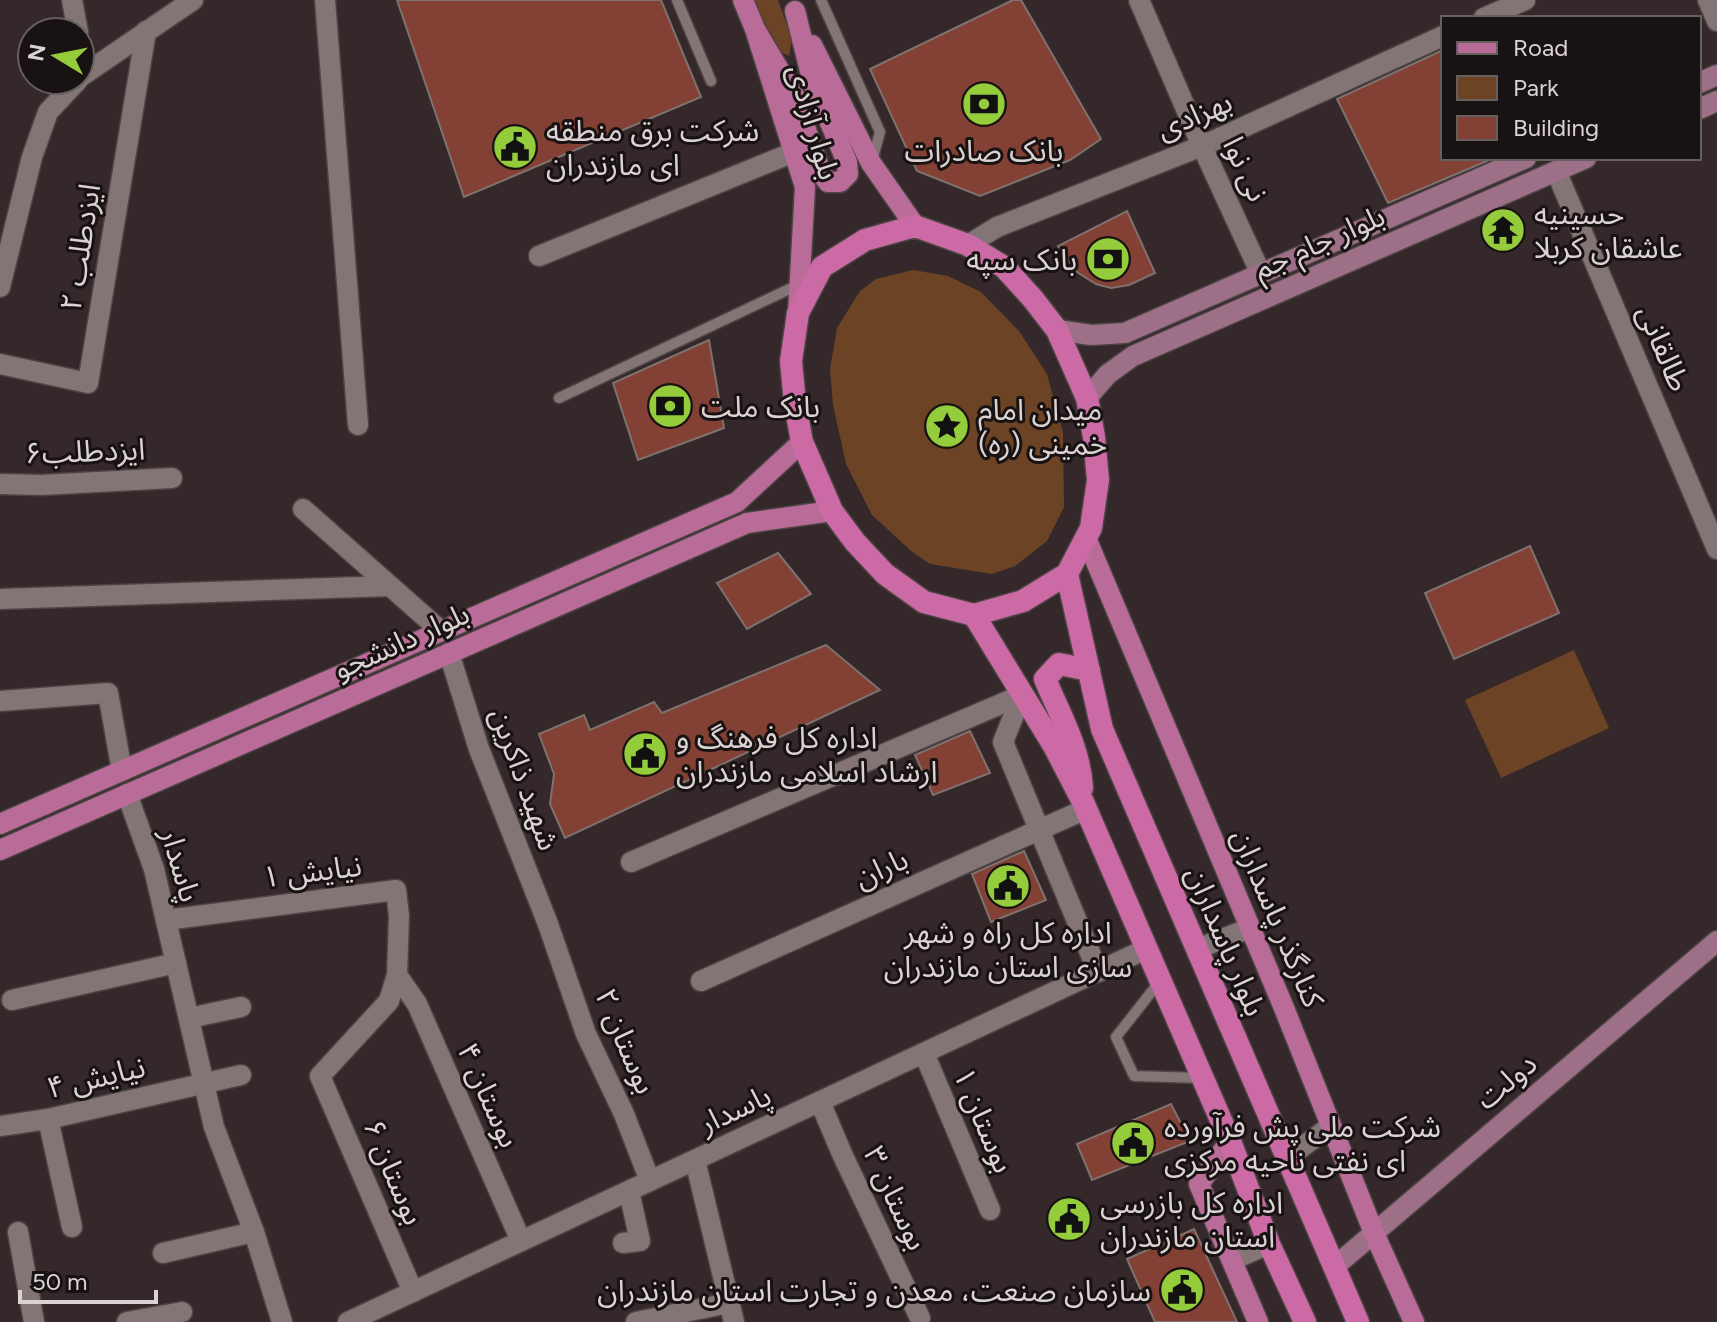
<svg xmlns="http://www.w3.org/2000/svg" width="1717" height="1322" viewBox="0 0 1717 1322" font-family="Figtree,'Noto Sans Arabic',sans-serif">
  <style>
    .green { fill: #6c4325 }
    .building { fill: #824134; stroke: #7f716e; stroke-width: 2 }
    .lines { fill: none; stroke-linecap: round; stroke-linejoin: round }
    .service-casing { stroke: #4d4344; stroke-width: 13 }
    .minor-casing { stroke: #4d4344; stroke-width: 23 }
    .secondary-casing { stroke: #4d4344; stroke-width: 23 }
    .primary-casing { stroke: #4d4344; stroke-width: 23 }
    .trunk-casing { stroke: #4d4344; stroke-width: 25 }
    .service { stroke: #837476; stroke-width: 10 }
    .minor { stroke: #837476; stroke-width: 20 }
    .secondary { stroke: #9e7087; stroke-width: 20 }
    .primary { stroke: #b96c98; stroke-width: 20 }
    .trunk { stroke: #cb6aa4; stroke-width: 22 }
    .labels { text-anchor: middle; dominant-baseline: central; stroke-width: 6; stroke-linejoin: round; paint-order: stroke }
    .street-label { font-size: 30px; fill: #dad2d3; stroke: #181213 }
    .poi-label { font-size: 30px; fill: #dad2d3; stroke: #181213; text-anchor: start }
  </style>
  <rect width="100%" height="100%" fill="#34282a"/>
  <g class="green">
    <path d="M751,0h27l14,39 -3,17 -13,-6z"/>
    <path d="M913,270l35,6 33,16 38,39 28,43 16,59 1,74 -17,34 -32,25 -23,8 -62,-10 -19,-13 -39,-36 -26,-51 -13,-59 -3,-36 7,-41 23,-37 16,-12z"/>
    <path d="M1574,650l35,78 -108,50 -36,-78z"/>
  </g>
  <g class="building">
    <path d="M397,0h264l40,97 -237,100z"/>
    <path d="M1013,0h8l80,139 -31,21 -90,36 -63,-25 -47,-102z"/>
    <path d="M1443,50v108h51l-106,45 -51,-104z"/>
    <path d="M1127,211l28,62 -26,12 -18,3 -15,-4 -19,-12 -19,-26z"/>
    <path d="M709,340l15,88 -86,32 -25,-77z"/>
    <path d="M1530,546l29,67 -105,46 -29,-66z"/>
    <path d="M778,553l33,41 -64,35 -30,-46z"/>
    <path d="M826,645l54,45 -315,148 -15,-34 4,-30 -15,-40 45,-19 6,15 64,-28 8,11z"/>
    <path d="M970,731l20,42 -57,22 -18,-40z"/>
    <path d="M1024,851l22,49 -55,22 -19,-48z"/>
    <path d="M1171,1104l19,37 -98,39 -15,-36z"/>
    <path d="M1194,1229l43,93h-82l-28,-63z"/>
  </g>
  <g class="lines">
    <g class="service-casing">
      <g id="service">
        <path d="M677,0l34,81"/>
        <path d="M821,0l59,132 -8,29"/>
        <path d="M559,398l241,-114"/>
        <path d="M1160,981l-44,56 18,39 68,2"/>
      </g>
    </g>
    <g class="minor-casing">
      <g id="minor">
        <path d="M72,0l6,32"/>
        <path d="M325,0l33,425"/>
        <path d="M1139,0l63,146 59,128"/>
        <path d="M1708,0l9,21"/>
        <path d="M1484,18l41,-18"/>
        <path d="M80,43l6,28"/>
        <path d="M80,77l113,-77"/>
        <path d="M1556,171l161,378"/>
        <path d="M968,245l29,-18 205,-81 241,-110"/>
        <path d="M539,256l255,-104"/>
        <path d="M0,287l32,-130 16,-45 30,-32"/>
        <path d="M0,364l88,19 58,-352"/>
        <path d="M0,484l41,1 131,-7"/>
        <path d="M303,509l138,122"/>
        <path d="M0,599l390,-13"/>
        <path d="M449,653l30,96 69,175 38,110 38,80 26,67"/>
        <path d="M1022,695l-19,47 95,230"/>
        <path d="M0,701l108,-8 14,78"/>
        <path d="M127,794l27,75 60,258 40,105 28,90"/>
        <path d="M631,862l391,-167"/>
        <path d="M166,920l230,-30 3,26 -2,59 -8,26 -69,75 93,216"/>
        <path d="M1197,949l53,-21"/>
        <path d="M397,975l20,29 104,237"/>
        <path d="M701,981l385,-172"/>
        <path d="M12,1000l164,-37"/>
        <path d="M189,1018l52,-11"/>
        <path d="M924,1053l66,157"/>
        <path d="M820,1102l23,54 77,162"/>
        <path d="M48,1119l24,108"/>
        <path d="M0,1126l48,-7 193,-44"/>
        <path d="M1287,1158l44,-32"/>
        <path d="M695,1160l39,162"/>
        <path d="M18,1232l16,90"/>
        <path d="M623,1243l17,-2 -11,-50"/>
        <path d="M163,1253l91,-21"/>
        <path d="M1232,1260l37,-16"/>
        <path d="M127,1322l55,-10"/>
        <path d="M348,1322l798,-373"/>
        <path d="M636,1322l93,-19"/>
      </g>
    </g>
    <g class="secondary-casing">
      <g id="secondary">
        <path d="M1699,83l18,-8"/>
        <path d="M1699,109l18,-8"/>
        <path d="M1057,330l34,5 34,-2 401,-175"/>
        <path d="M1087,398l21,-24 25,-18 453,-198"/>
        <path d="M1334,1267l383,-326"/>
      </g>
    </g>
    <g class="primary-casing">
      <g id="primary">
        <path d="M743,0l12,29 50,158 -7,126"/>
        <path d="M755,29l39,66 27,78 7,9h12l8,-8 -1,-12 -34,-79 -18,-72"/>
        <path d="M812,45l59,118 44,63"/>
        <path d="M1086,538l198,470 90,225 40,89"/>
        <path d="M0,824l737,-322 65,-60"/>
        <path d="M0,850l747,-327 85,-12"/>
        <path d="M1230,1141l-31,43 59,138"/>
      </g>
    </g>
    <g class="trunk-casing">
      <g id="trunk">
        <path d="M915,226l53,19 36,22 29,32 24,31 30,68 7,39 4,43 -7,48 -24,46 -44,27 -49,14 -50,-13 -39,-28 -30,-32 -23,-31 -30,-69 -7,-38 -4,-43 7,-48 24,-46 43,-27z"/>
        <path d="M1067,574l35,155 256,593"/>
        <path d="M974,615l80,131 29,56 147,339 39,103 36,78"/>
        <path d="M1082,788c-2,-39 -22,-73 -37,-109l14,-15 30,6"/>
      </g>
    </g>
    <use href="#service" class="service"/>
    <use href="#minor" class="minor"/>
    <use href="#secondary" class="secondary"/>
    <use href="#primary" class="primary"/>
    <use href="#trunk" class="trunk"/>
  </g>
  <defs>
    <g id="bank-disc" transform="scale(2.3)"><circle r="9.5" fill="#95cc3b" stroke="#181213"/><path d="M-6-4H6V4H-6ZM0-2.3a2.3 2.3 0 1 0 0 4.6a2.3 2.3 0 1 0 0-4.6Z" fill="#111"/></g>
    <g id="civic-disc" transform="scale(2.3)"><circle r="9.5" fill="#95cc3b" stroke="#181213"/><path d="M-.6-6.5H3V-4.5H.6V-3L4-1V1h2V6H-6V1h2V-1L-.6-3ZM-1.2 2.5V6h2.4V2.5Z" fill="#111"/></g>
    <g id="temple-disc" transform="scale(2.3)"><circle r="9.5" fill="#95cc3b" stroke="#181213"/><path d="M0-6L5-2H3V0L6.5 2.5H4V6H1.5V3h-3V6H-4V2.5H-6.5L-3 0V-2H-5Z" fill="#111"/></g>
    <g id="sight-disc" transform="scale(2.3)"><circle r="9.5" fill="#95cc3b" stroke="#181213"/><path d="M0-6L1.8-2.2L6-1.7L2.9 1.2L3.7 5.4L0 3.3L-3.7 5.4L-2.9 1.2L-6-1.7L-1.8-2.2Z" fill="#111"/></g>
  </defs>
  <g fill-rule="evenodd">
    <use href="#bank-disc" x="984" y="104"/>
    <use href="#civic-disc" x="515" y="147"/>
    <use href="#temple-disc" x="1503" y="230"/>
    <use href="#bank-disc" x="1108" y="259"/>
    <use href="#bank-disc" x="670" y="406"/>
    <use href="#sight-disc" x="947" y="426"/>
    <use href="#civic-disc" x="645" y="754"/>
    <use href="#civic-disc" x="1008" y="886"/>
    <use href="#civic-disc" x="1133" y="1143"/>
    <use href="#civic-disc" x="1069" y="1219"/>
    <use href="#civic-disc" x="1182" y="1290"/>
  </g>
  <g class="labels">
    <g class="street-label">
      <text transform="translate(1194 115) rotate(-23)">بهزادی</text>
      <text transform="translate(814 122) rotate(74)">بلوار آزادی</text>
      <text transform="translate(1246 169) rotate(65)">نی نوا</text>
      <text transform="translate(1319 242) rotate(-24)">بلوار جام جم</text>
      <text transform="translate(80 247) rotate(-81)">ایزدطلب ۲</text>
      <text transform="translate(1664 348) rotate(67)">طالقانی</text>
      <text transform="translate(85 451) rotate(-2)">ایزدطلب۶</text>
      <text transform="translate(401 641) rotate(-24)">بلوار دانشجو</text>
      <text transform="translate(525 779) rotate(70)">شهید ذاکرین</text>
      <text transform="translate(181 865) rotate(74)">پاسدار</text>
      <text transform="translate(881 868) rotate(-24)">باران</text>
      <text transform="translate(312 871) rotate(-7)">نیایش ۱</text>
      <text transform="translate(1278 918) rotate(67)">کنارگذر پاسداران</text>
      <text transform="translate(1226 941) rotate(67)">بلوار پاسداران</text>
      <text transform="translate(626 1041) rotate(67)">بوستان ۲</text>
      <text transform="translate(96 1077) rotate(-13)">نیایش ۴</text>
      <text transform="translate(1506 1081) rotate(-40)">دولت</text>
      <text transform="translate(489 1095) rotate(66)">بوستان ۴</text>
      <text transform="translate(735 1109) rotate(-25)">پاسدار</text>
      <text transform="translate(984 1120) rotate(67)">بوستان ۱</text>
      <text transform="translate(394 1172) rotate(67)">بوستان ۶</text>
      <text transform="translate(896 1198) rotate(65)">بوستان ۳</text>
    </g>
    <g class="poi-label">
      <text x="546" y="130">شرکت برق منطقه<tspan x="546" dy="34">ای مازندران</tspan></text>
      <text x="984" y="150" text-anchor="middle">بانک صادرات</text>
      <text x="1534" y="213">حسینیه<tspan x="1534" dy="34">عاشقان کربلا</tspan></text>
      <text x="1077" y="259" text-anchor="end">بانک سپه</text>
      <text x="701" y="406">بانک ملت</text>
      <text x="978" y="409">میدان امام<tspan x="978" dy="34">خمینی (ره)</tspan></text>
      <text x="676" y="737">اداره کل فرهنگ و<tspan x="676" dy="34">ارشاد اسلامی مازندران</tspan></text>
      <text x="1008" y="932" text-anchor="middle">اداره کل راه و شهر<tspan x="1008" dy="34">سازی استان مازندران</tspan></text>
      <text x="1164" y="1126">شرکت ملی پش فرآورده<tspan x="1164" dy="34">ای نفتی ناحیه مرکزی</tspan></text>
      <text x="1100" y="1202">اداره کل بازرسی<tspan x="1100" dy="34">استان مازندران</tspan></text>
      <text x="1151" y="1290" text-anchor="end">سازمان صنعت، معدن و تجارت استان مازندران</text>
    </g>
  </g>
  <rect x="1441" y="16" width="260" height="144" fill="#181213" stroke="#665f60" stroke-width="2"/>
  <rect x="1457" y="42" width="40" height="12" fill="#b96c98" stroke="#665f60" stroke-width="2"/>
  <text x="1513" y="56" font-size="24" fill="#dad2d3">Road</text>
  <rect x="1457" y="76" width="40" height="24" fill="#6c4325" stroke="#665f60" stroke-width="2"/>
  <text x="1513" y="96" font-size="24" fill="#dad2d3">Park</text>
  <rect x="1457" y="116" width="40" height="24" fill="#824134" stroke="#665f60" stroke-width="2"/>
  <text x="1513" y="136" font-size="24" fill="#dad2d3">Building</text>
  <g transform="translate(56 56) rotate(280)"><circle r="38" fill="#181213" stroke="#665f60" stroke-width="2"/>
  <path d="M0-6L14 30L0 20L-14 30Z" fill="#95cc3b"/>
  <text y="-12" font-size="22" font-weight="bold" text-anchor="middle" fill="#dad2d3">N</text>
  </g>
  <path d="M20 1290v12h136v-12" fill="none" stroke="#dad2d3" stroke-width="4"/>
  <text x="32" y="1290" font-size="24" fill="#dad2d3" stroke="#181213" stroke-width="6" paint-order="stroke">50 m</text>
</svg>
